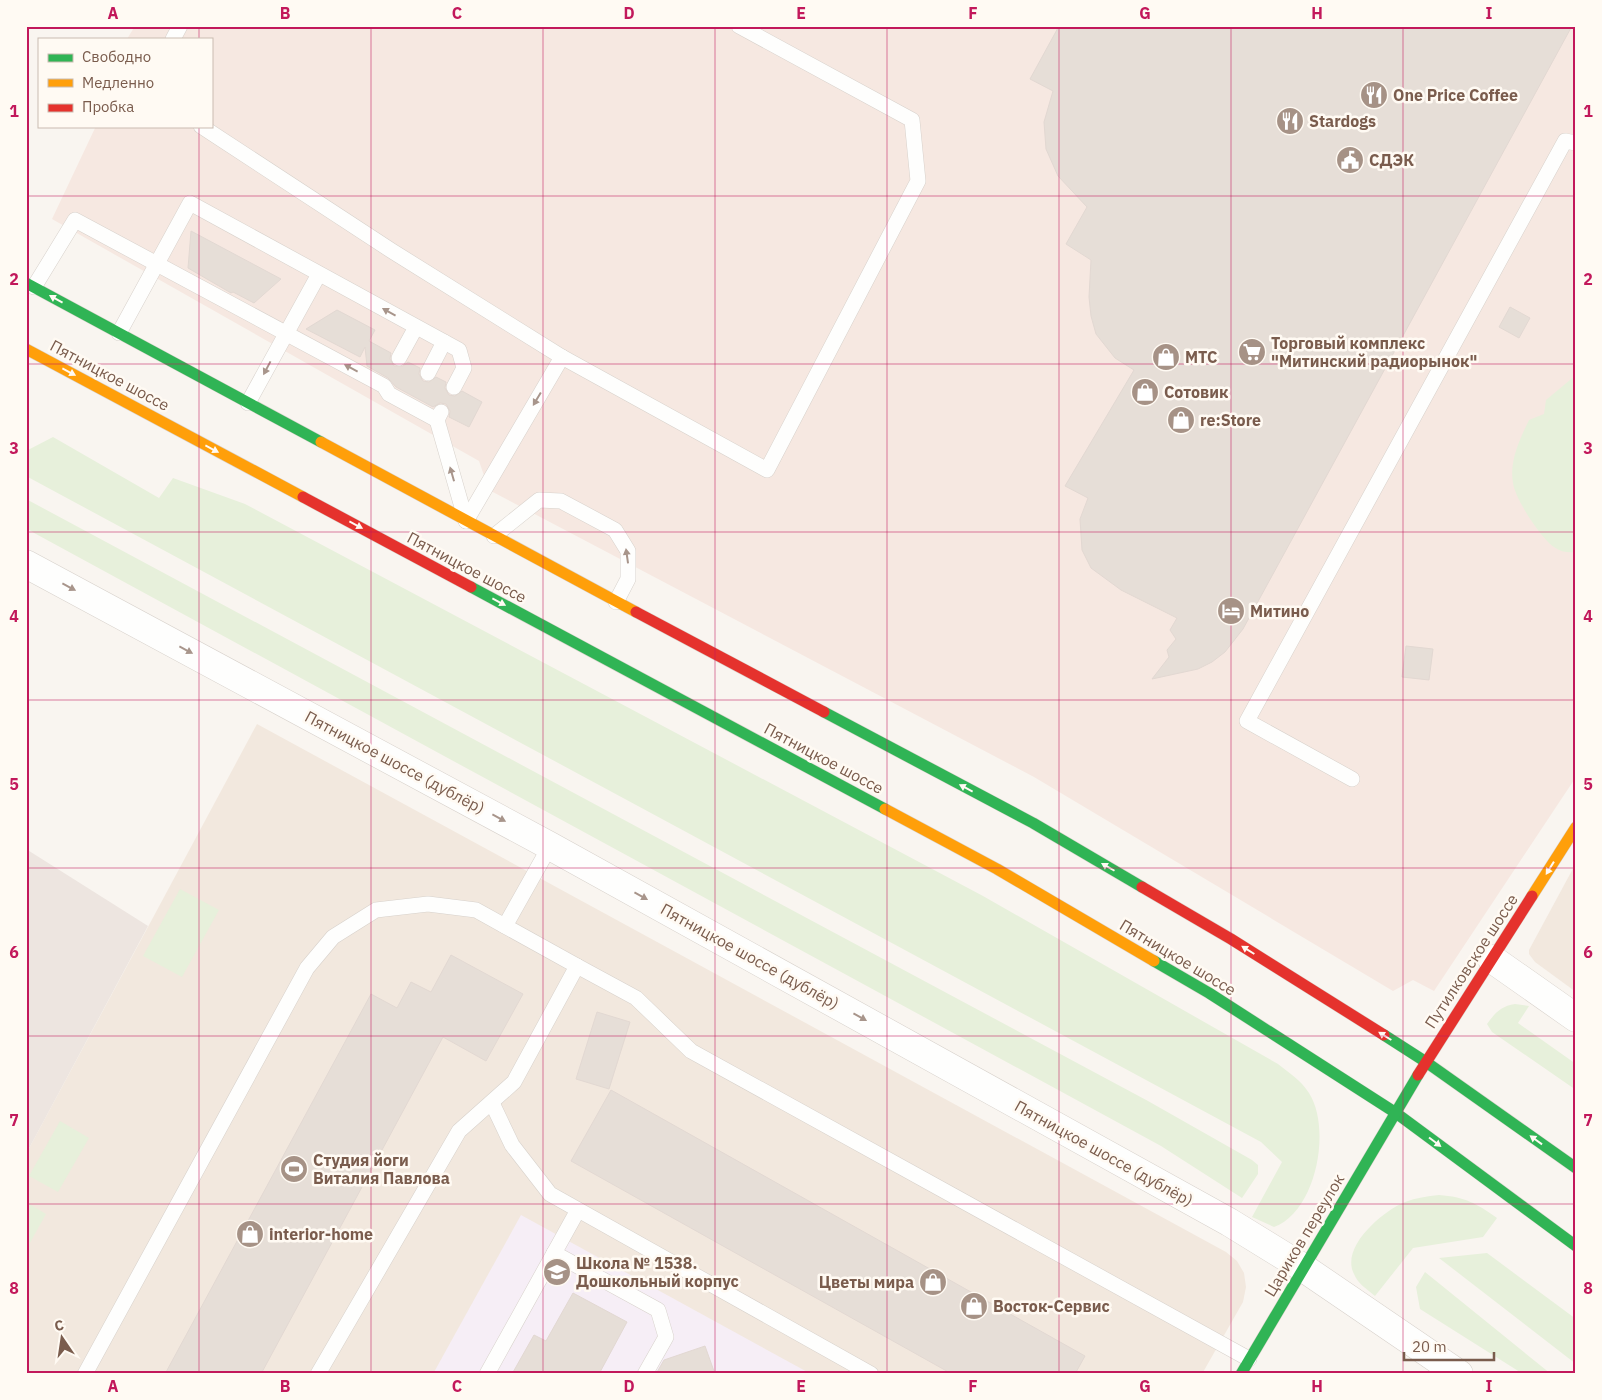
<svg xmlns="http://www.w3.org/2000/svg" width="1602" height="1400" viewBox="0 0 1602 1400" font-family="'IBM Plex Sans',sans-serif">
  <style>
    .residential { fill: #f2e8de }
    .commercial { fill: #f6e8e1 }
    .industrial { fill: #ede5e0 }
    .education { fill: #f6eef6 }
    .green { fill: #e7f0db }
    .building { fill: #e6ded7; stroke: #e2d8d2 }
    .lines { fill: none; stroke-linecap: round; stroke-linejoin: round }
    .lane-casing { stroke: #d7d1cb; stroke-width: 16 }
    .street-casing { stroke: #d7d1cb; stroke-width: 29 }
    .fast-casing { stroke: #d9d2cb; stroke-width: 12 }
    .slow-casing { stroke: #d9d2cb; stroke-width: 12 }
    .jam-casing { stroke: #d9d2cb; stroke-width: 12 }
    .lane { stroke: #fefefd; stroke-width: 15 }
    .street { stroke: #fefefd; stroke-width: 28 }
    .fast { stroke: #30b455; stroke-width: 11 }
    .slow { stroke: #ff9f0a; stroke-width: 11 }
    .jam { stroke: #e5322d; stroke-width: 11 }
    .oneway { fill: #fffaf3 }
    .oneway2 { fill: #a8958b }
    .grid { fill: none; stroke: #c2185b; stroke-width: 1; stroke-opacity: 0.55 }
    .labels { text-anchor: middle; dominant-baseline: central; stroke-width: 5; stroke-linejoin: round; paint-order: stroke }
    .poi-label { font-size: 16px; font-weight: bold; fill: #7a5c4d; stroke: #fffaf3; text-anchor: start }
    .street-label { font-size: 16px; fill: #7a5c4d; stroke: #fffaf3 }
    .neatline { fill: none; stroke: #c2185b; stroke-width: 2 }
    .grid-label { font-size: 16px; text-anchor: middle; font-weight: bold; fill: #c2185b }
  </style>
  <rect width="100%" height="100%" fill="#f9f5f0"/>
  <g class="residential">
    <path d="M257,724l969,528 11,9 7,12 2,14 -3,15 -41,72h-1176v-220z"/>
    <path d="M1576,863v129l-41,-30 -6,-8v-4z"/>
  </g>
  <path class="commercial" d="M135,26h1441v751l-142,214 -21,-11 -20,11 -359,-214 -545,-287 -10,-29 -427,-242 44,-93h115v-87h-84z"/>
  <path class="industrial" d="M26,849l122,77 -122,228z"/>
  <path class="education" d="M521,1215l290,159h-378z"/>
  <g class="green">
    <path d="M1576,375v42l-3,3 3,14v118c-8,1 -15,0 -22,-5 -13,-9 -39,-48 -41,-64 -4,-22 7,-44 16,-63l15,-6 2,-14z"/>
    <path d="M53,437l106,61 14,-20 72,26 738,392 295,168c11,9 23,16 31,29 23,36 7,119 -35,134l-22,-10 30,-55 -21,-20 -1235,-666v-25z"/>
    <path d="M26,499l1122,602 104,59 6,5v9l-16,24 -81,-52 -1125,-612 -10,-6z"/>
    <path d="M180,889l39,21 -37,67 -39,-21z"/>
    <path d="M1515,1004l14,2 -11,17 58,41v26l-84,-58 -5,-8c8,-11 14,-18 28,-20z"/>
    <path d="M60,1121l29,17 -31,54 -29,-16z"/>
    <path d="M1439,1195c26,2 37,8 58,23l-14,19 -70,11 -38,48c-8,-7 -17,-12 -21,-22 -14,-27 29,-63 51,-72 11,-4 22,-6 34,-7z"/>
    <path d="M26,1202l20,12 -20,36z"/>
    <path d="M1487,1253l89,66v45l-137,-106z"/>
    <path d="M1425,1272l126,102h-28l-103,-65 -4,-22z"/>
  </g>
  <g class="building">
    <path d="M1059,26h513l-329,603 -18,23 -13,10 -14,7 -46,10 17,-22 -2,-7 9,-11 -6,-9 7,-12 -56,-28 -30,-22 -9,-18 -2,-31 8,-21 -23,-12 69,-116 -19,-12 -19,-24 -5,-18 -2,-19 2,-37 -25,-16 21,-37 -29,-31 -12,-27 -2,-27 9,-31 -23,-12z"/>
    <path d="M191,231l90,48 -27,24 -21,-11 -2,1 -43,-25z"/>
    <path d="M1510,307l20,11 -11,20 -20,-11z"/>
    <path d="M337,310l38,20 -6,11 22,12 -1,6 4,7h9l5,-4 12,6 -1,6 4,7 6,1 7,-5 10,5 -1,6 4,7 6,1 7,-5 20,11 -13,25 -20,-10 1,-6 -4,-7 -6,-1 -7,4 -37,-20 -8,-9 -21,-12 -2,-19 -5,10 -54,-28z"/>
    <path d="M1406,646l27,3 -4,31 -27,-3z"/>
    <path d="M451,955l72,39 -37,67 -43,-24 -182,337h-96l206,-380 26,14 14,-26 20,10z"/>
    <path d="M597,1012l33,10 -21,67 -33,-10z"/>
    <path d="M611,1090l474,266 -10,18h-123l-381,-213z"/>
    <path d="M573,1293l54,29 -28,52h-87l22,-39 12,6z"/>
    <path d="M705,1346l10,28h-59l8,-14z"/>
  </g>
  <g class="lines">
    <g class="lane-casing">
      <g id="lane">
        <path d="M173,39l7,-13"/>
        <path d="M201,126l191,125 170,106 205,113 151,-289 -6,-61 -173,-94"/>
        <path d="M34,287l41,-67 309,166 5,8 48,26"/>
        <path d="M119,333l71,-130 269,147 5,18 -10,19"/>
        <path d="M399,358l17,-31"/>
        <path d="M428,373l16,-31"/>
        <path d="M248,403l71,-129"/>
        <path d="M441,412l-4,8 29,101"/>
        <path d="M466,521l96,-164"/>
        <path d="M494,536l45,-36 22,1 54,29 13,21v28l-12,23"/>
        <path d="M1352,779l-105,-58 318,-580 11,2"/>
        <path d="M505,926l45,-80"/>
        <path d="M577,966l59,32 55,53 558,308"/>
        <path d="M492,1103l20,42 38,49 321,180"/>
        <path d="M554,1253l104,57 8,27 -21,37"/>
        <path d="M85,1374l222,-406 26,-31 43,-27 52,-6 48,6 101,56 -63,116 -55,49 -141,243"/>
        <path d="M487,1374l91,-164"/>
      </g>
    </g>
    <g class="street-casing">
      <g id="street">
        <path d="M26,564l524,282 679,376 73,45 157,107"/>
        <path d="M1492,959l84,59"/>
      </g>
    </g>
    <g class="fast-casing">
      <g id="fast">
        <path d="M26,283l295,159"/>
        <path d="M471,587l414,222"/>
        <path d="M824,712l209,111 109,64"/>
        <path d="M1154,961l55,32 187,120 180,133"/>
        <path d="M1384,1035l42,27 150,106"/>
        <path d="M1241,1374l177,-299"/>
      </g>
    </g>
    <g class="slow-casing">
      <g id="slow">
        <path d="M26,349l277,148"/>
        <path d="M321,442l315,170"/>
        <path d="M885,809l112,60 157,92"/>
        <path d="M1532,896l44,-69"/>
      </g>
    </g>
    <g class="jam-casing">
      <g id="jam">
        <path d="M303,497l168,90"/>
        <path d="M636,612l188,100"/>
        <path d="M1142,887l89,52 153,96"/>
        <path d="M1418,1075l114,-179"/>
      </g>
    </g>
    <use href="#lane" class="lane"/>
    <use href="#street" class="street"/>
    <use href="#fast" class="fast"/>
    <use href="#slow" class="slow"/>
    <use href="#jam" class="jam"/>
  </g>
  <defs><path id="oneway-solid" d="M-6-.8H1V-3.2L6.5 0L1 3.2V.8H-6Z" transform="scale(1.25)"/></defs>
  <g class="oneway">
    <use href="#oneway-solid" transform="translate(56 299) rotate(-151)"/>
    <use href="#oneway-solid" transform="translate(69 372) rotate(28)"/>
    <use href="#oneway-solid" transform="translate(212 449) rotate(28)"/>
    <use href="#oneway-solid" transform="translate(356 525) rotate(28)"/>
    <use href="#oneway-solid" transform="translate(499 602) rotate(28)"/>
    <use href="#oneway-solid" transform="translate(966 788) rotate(-152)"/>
    <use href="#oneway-solid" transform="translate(1108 867) rotate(-150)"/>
    <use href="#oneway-solid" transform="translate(1550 868) rotate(122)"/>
    <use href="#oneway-solid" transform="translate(1248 950) rotate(-148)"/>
    <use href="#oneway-solid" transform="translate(1385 1036) rotate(-148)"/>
    <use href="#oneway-solid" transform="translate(1536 1140) rotate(-144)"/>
    <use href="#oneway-solid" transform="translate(1435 1142) rotate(37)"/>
  </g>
  <g class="oneway2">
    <use href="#oneway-solid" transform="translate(389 312) rotate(-151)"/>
    <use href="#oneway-solid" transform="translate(267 368) rotate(118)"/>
    <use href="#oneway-solid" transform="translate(351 368) rotate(-152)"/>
    <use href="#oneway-solid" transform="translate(537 399) rotate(121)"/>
    <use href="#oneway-solid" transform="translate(452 474) rotate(-106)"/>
    <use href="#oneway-solid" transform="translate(627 556) rotate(-98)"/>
    <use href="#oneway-solid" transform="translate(69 587) rotate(28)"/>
    <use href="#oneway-solid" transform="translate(186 650) rotate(28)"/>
    <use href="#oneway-solid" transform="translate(499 818) rotate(28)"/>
    <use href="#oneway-solid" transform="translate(641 896) rotate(29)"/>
    <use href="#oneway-solid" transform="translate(860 1017) rotate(29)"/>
  </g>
  <path class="grid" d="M199,26v13M371,26v1348M543,26v1348M715,26v1348M887,26v1348M1059,26v1348M1231,26v1348M1403,26v1348M199,126v1248M26,196h1550M26,364h1550M26,532h1550M26,700h1550M26,868h1550M26,1036h1550M26,1204h1550"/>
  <defs>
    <g id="restaurant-disc" transform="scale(1.4375)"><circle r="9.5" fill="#a69286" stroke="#fffaf3"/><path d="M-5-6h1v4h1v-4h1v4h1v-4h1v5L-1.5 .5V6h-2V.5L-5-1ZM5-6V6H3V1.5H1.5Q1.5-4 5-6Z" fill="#fff"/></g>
    <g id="civic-disc" transform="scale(1.4375)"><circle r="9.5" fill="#a69286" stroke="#fffaf3"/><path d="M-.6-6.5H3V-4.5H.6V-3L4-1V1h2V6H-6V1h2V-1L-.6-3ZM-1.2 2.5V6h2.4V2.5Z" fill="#fff"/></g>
    <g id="supermarket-disc" transform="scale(1.4375)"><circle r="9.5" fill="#a69286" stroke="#fffaf3"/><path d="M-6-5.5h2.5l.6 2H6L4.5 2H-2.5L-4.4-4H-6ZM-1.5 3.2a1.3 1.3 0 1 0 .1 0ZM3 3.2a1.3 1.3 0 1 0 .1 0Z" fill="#fff"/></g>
    <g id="shop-disc" transform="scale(1.4375)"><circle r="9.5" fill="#a69286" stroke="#fffaf3"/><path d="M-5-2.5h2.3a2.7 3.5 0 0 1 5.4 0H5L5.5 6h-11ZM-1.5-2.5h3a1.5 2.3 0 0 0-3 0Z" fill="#fff"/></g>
    <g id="hotel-disc" transform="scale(1.4375)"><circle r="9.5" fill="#a69286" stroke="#fffaf3"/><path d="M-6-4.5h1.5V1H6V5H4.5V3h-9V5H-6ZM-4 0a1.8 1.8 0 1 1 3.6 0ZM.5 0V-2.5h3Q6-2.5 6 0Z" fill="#fff"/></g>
    <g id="stadium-disc" transform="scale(1.4375)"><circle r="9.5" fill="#a69286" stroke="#fffaf3"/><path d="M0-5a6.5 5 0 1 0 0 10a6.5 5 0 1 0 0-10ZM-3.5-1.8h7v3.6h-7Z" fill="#fff"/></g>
    <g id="school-disc" transform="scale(1.4375)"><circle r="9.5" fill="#a69286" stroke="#fffaf3"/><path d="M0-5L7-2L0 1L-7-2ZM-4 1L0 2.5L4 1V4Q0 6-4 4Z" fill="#fff"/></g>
  </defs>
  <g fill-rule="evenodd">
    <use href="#restaurant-disc" x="1374" y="95"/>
    <use href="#restaurant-disc" x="1290" y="121"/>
    <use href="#civic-disc" x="1350" y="160"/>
    <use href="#supermarket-disc" x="1252" y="352"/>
    <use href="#shop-disc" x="1166" y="357"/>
    <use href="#shop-disc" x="1145" y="392"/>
    <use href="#shop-disc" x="1181" y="420"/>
    <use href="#hotel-disc" x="1231" y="611"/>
    <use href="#stadium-disc" x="294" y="1169"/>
    <use href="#shop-disc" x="250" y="1234"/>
    <use href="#school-disc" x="557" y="1272"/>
    <use href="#shop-disc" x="933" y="1282"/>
    <use href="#shop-disc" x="974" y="1306"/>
  </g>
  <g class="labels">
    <g class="poi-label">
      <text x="1393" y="95">One Price Coffee</text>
      <text x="1309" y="121">Stardogs</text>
      <text x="1369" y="160">СДЭК</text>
      <text x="1271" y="343">Торговый комплекс<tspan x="1271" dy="18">"Митинский радиорынок"</tspan></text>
      <text x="1185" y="357">МТС</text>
      <text x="1164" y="392">Сотовик</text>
      <text x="1200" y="420">re:Store</text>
      <text x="1250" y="611">Митино</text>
      <text x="313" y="1160">Студия йоги<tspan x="313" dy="18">Виталия Павлова</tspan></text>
      <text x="269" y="1234">interior-home</text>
      <text x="576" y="1263">Школа № 1538.<tspan x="576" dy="18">Дошкольный корпус</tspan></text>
      <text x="914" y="1282" text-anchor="end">Цветы мира</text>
      <text x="993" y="1306">Восток-Сервис</text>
    </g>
    <g class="street-label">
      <text transform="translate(110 375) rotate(28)">Пятницкое шоссе</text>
      <text transform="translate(467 567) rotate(28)">Пятницкое шоссе</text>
      <text transform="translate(824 758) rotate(28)">Пятницкое шоссе</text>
      <text transform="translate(395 762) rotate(28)">Пятницкое шоссе (дублёр)</text>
      <text transform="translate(750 956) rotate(29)">Пятницкое шоссе (дублёр)</text>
      <text transform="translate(1178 957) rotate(31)">Пятницкое шоссе</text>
      <text transform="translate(1471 961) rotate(-57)">Путилковское шоссе</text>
      <text transform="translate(1104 1153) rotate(29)">Пятницкое шоссе (дублёр)</text>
      <text transform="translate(1304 1235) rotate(-59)">Цариков переулок</text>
    </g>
  </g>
  <rect width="1602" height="1400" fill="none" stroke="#fffaf3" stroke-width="55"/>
  <rect x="38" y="38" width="175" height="90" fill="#fffaf3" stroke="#cabbb1"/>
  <rect x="48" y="54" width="25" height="8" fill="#30b455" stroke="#cabbb1"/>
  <text x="82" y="62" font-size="15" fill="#7a5c4d">Свободно</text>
  <rect x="48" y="79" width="25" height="8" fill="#ff9f0a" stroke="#cabbb1"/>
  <text x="82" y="88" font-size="15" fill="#7a5c4d">Медленно</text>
  <rect x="48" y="104" width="25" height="8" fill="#e5322d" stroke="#cabbb1"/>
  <text x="82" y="112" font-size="15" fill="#7a5c4d">Пробка</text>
  <g transform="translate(62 1338) rotate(347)" stroke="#fffaf3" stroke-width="4" paint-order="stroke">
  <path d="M0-4L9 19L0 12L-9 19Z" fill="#7a5c4d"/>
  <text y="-8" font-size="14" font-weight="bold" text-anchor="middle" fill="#7a5c4d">С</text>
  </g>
  <path d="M1404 1352v8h90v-8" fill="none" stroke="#7a5c4d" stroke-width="2.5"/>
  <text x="1412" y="1352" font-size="15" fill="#7a5c4d" stroke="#fffaf3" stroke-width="4" paint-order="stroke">20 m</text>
  <rect x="28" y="28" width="1546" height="1344" class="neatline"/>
  <g class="grid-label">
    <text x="113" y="19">A</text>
    <text x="285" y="19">B</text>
    <text x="457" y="19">C</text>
    <text x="629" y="19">D</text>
    <text x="801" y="19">E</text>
    <text x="973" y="19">F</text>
    <text x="1145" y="19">G</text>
    <text x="1317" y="19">H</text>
    <text x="1489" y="19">I</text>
    <text x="14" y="117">1</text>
    <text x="1588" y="117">1</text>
    <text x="14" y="285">2</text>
    <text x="1588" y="285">2</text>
    <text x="14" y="454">3</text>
    <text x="1588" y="454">3</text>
    <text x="14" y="622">4</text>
    <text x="1588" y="622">4</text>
    <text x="14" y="790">5</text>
    <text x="1588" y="790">5</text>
    <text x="14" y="958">6</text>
    <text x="1588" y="958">6</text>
    <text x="14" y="1126">7</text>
    <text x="1588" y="1126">7</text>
    <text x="14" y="1294">8</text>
    <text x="1588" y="1294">8</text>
    <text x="113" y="1392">A</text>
    <text x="285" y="1392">B</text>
    <text x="457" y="1392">C</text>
    <text x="629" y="1392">D</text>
    <text x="801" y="1392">E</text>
    <text x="973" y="1392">F</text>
    <text x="1145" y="1392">G</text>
    <text x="1317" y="1392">H</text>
    <text x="1489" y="1392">I</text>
  </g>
</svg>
